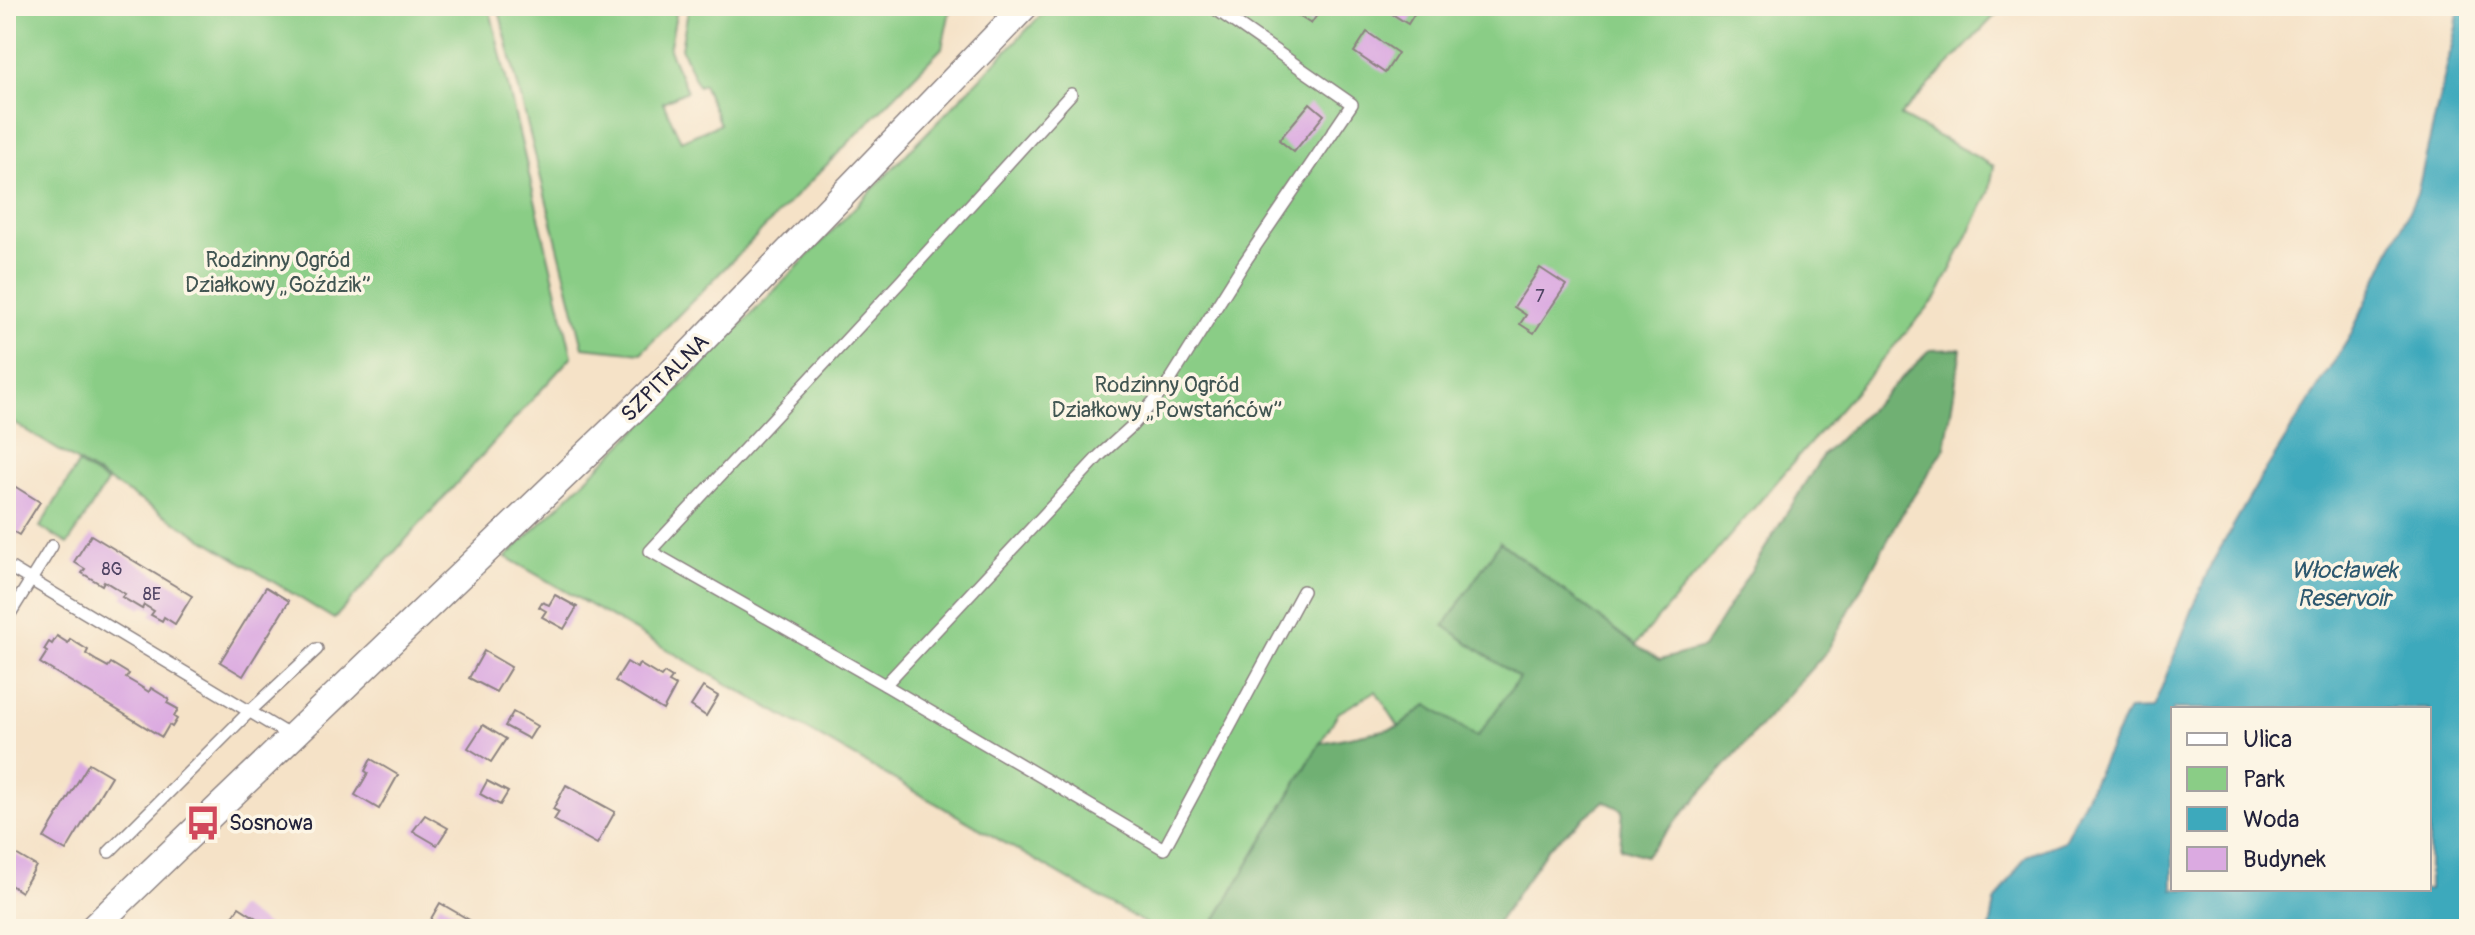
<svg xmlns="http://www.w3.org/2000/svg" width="2475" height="935" viewBox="0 0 2475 935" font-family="Pangolin,sans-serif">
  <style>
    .green { fill: #8acd86; stroke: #567860; stroke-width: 2 }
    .forest { fill: #6fb073; stroke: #486957; stroke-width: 2 }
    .water { fill: #3da9bc; stroke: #30667c; stroke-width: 2; fill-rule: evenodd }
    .building { fill: #dbaae1 }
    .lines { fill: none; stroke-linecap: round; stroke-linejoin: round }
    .service-casing { stroke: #8c8281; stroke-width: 14 }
    .tertiary-casing { stroke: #8c8281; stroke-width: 29 }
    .service { stroke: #fff; stroke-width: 11 }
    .tertiary { stroke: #fff; stroke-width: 26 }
    .labels { text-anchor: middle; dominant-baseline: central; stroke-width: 7; stroke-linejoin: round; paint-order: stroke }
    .number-label { font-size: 18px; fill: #504464 }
    .park-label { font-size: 22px; fill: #415552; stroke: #fcf5e5 }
    .street-label { font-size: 22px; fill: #22223b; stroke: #fcf5e5 }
    .poi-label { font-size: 22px; fill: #22223b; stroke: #fcf5e5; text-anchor: start }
    .water-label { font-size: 24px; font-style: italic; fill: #2d586f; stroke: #fcf5e5 }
  </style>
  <rect width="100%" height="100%" fill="#fcf5e5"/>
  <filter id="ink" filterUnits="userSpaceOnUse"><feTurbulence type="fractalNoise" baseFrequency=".0125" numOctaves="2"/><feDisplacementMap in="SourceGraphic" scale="16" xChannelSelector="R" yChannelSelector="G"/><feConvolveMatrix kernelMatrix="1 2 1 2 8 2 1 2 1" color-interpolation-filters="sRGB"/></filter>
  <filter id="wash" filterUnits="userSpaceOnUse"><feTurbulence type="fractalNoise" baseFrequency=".006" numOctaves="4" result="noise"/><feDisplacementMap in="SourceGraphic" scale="32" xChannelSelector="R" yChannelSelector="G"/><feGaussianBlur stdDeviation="1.8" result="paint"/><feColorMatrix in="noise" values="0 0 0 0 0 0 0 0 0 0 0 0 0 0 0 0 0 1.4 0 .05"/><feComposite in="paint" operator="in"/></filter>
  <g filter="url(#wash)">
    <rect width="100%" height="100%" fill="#f5e2c7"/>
    <g class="green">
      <path d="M6,6h483l83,350 -238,263 -328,-201z"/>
      <path d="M498,6h177l2,3 -8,41 18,41 -24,11 18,39 39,-17 -17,-40 -5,2 -17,-38 8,-42h262l-9,42 -301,305 -58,-6z"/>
      <path d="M1062,6h942l-104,110 94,50 -5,27 -52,104 -302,348 -135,-103 19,136 -42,60 -50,-33 -28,22 -23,-36 -38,22 -128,216h-55l-649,-372 177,-172 358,-370z"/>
      <path d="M78,464l29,18 -39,62 -28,-17z"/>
    </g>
    <path class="forest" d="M1961,349l-16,99 -43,66 -75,137 -182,205 -25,-8 3,-38 -19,-9 -55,46 -56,82h-281l1,-5 107,-181 79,-16 28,-22 50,32 42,-59 -75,-52 56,-84 135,103 25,15 43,-12 120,-193 107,-105z"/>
    <path class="water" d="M2459,6h10v923h-479l5,-27 31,-46 38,-15 64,-131 25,-1 56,-141 51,-89 89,-141 68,-144 39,-167zM2173,709h256v180h-256z"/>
    <g id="blocks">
      <g class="building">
        <path d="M1283,6h40l-12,18z"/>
        <path d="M1393,6h26l-11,18 -19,-12z"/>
        <path d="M1367,32l31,21 -13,20 -31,-21z"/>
        <path d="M1310,103l14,12 -30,37 -15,-12z"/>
        <path d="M1540,268l26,17 -32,48 -14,-9 6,-9 -12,-8z"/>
        <path d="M6,481l34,21 -21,33 -13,-8z"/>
        <path d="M91,535l101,61 -17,28 -11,-7 -2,4 -11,-6 3,-4 -10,-6 -2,4 -20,-12 3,-3 -21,-13 -2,4 -20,-12 3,-4 -11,-7z"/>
        <path d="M266,587l23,14 -46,75 -23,-14z"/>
        <path d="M555,595l22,12 -13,22 -22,-12 4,-6 -7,-4 3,-5 7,3z"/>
        <path d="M57,636l11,7 2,-4 18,11 -2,4 11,7 11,6 3,-4 18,11 -3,4 12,7 11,7 2,-4 18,11 -2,4 11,6 -4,8 3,2 -5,8 -3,-2 -7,12 -122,-74 7,-11 -3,-2 5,-8 3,2z"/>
        <path d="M484,651l27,16 -15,25 -27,-14z"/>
        <path d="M627,662l10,6 2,-4 22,13 3,-4 8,5 -3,4 7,4 -13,24 -48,-29z"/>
        <path d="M703,687l15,9 -12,20 -15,-10z"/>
        <path d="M513,712l24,14 -8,13 -24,-13z"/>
        <path d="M483,725l23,14 -15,23 -23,-14z"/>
        <path d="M371,759l27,16 -19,34 -24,-14 13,-22 -3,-2z"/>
        <path d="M89,763l22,13 -45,75 -22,-13z"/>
        <path d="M487,781l21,11 -8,13 -20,-11z"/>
        <path d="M566,785l49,27 -18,32 -43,-24 5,-8 -6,-3z"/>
        <path d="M425,815l23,13 -11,17 -24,-14z"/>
        <path d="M14,853l22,13 -15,26 -15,-10v-20z"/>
        <path d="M440,903l45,26h-43l-13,-7z"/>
        <path d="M239,907l28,18 -2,4h-31l3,-6 -6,-4z"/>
      </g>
    </g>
  </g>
  <g filter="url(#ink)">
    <use href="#blocks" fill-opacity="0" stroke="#8c8281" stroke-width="2"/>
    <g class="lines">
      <g class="service-casing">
        <g id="service">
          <path d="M1071,94l-169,186 -252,271 235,134 279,164 139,-258"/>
          <path d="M6,565l286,172"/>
          <path d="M6,620l46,-74"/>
          <path d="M885,685l214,-229 33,-30 34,-39 78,-124 108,-159 -141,-98"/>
          <path d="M109,852l140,-140 68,-63"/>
        </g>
      </g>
      <g class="tertiary-casing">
        <path id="tertiary" d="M92,929l573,-550 360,-373"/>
      </g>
      <use href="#service" class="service"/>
      <use href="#tertiary" class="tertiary"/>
    </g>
  </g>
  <defs>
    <g id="bus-bare" transform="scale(2.76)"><path d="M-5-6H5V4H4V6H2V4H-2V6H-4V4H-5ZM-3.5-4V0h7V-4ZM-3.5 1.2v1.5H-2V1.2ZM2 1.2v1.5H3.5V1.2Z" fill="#d1495b" stroke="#fcf5e5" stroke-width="2.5" paint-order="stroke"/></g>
  </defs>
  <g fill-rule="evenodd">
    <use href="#bus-bare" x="203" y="823"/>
  </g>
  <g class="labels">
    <g class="number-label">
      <text x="1540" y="296">7</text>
      <text x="112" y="569">8G</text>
      <text x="152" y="594">8E</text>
    </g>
    <g class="park-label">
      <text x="278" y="260">Rodzinny Ogród<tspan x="278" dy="25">Działkowy „Goździk”</tspan></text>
      <text x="1167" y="385">Rodzinny Ogród<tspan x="1167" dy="25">Działkowy „Powstańców”</tspan></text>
    </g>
    <g class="street-label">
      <text transform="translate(665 378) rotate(-45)">SZPITALNA</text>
    </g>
    <g class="poi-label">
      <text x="229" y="823">Sosnowa</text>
    </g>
    <g class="water-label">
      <text x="2344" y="570">Włocławek<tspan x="2344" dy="28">Reservoir</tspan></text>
    </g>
  </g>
  <rect width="2475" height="935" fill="none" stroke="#fcf5e5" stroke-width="32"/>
  <rect x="2171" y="707" width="260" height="184" fill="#fcf5e5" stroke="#a5a1a1" stroke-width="2"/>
  <rect x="2187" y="733" width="40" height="12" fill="#ffffff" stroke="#a5a1a1" stroke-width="2"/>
  <text x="2243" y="747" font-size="24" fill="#22223b">Ulica</text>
  <rect x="2187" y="767" width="40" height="24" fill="#8acd86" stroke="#a5a1a1" stroke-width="2"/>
  <text x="2243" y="787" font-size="24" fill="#22223b">Park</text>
  <rect x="2187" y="807" width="40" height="24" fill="#3da9bc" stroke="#a5a1a1" stroke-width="2"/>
  <text x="2243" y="827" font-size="24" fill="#22223b">Woda</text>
  <rect x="2187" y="847" width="40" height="24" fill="#dbaae1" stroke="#a5a1a1" stroke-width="2"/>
  <text x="2243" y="867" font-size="24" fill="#22223b">Budynek</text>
</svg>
